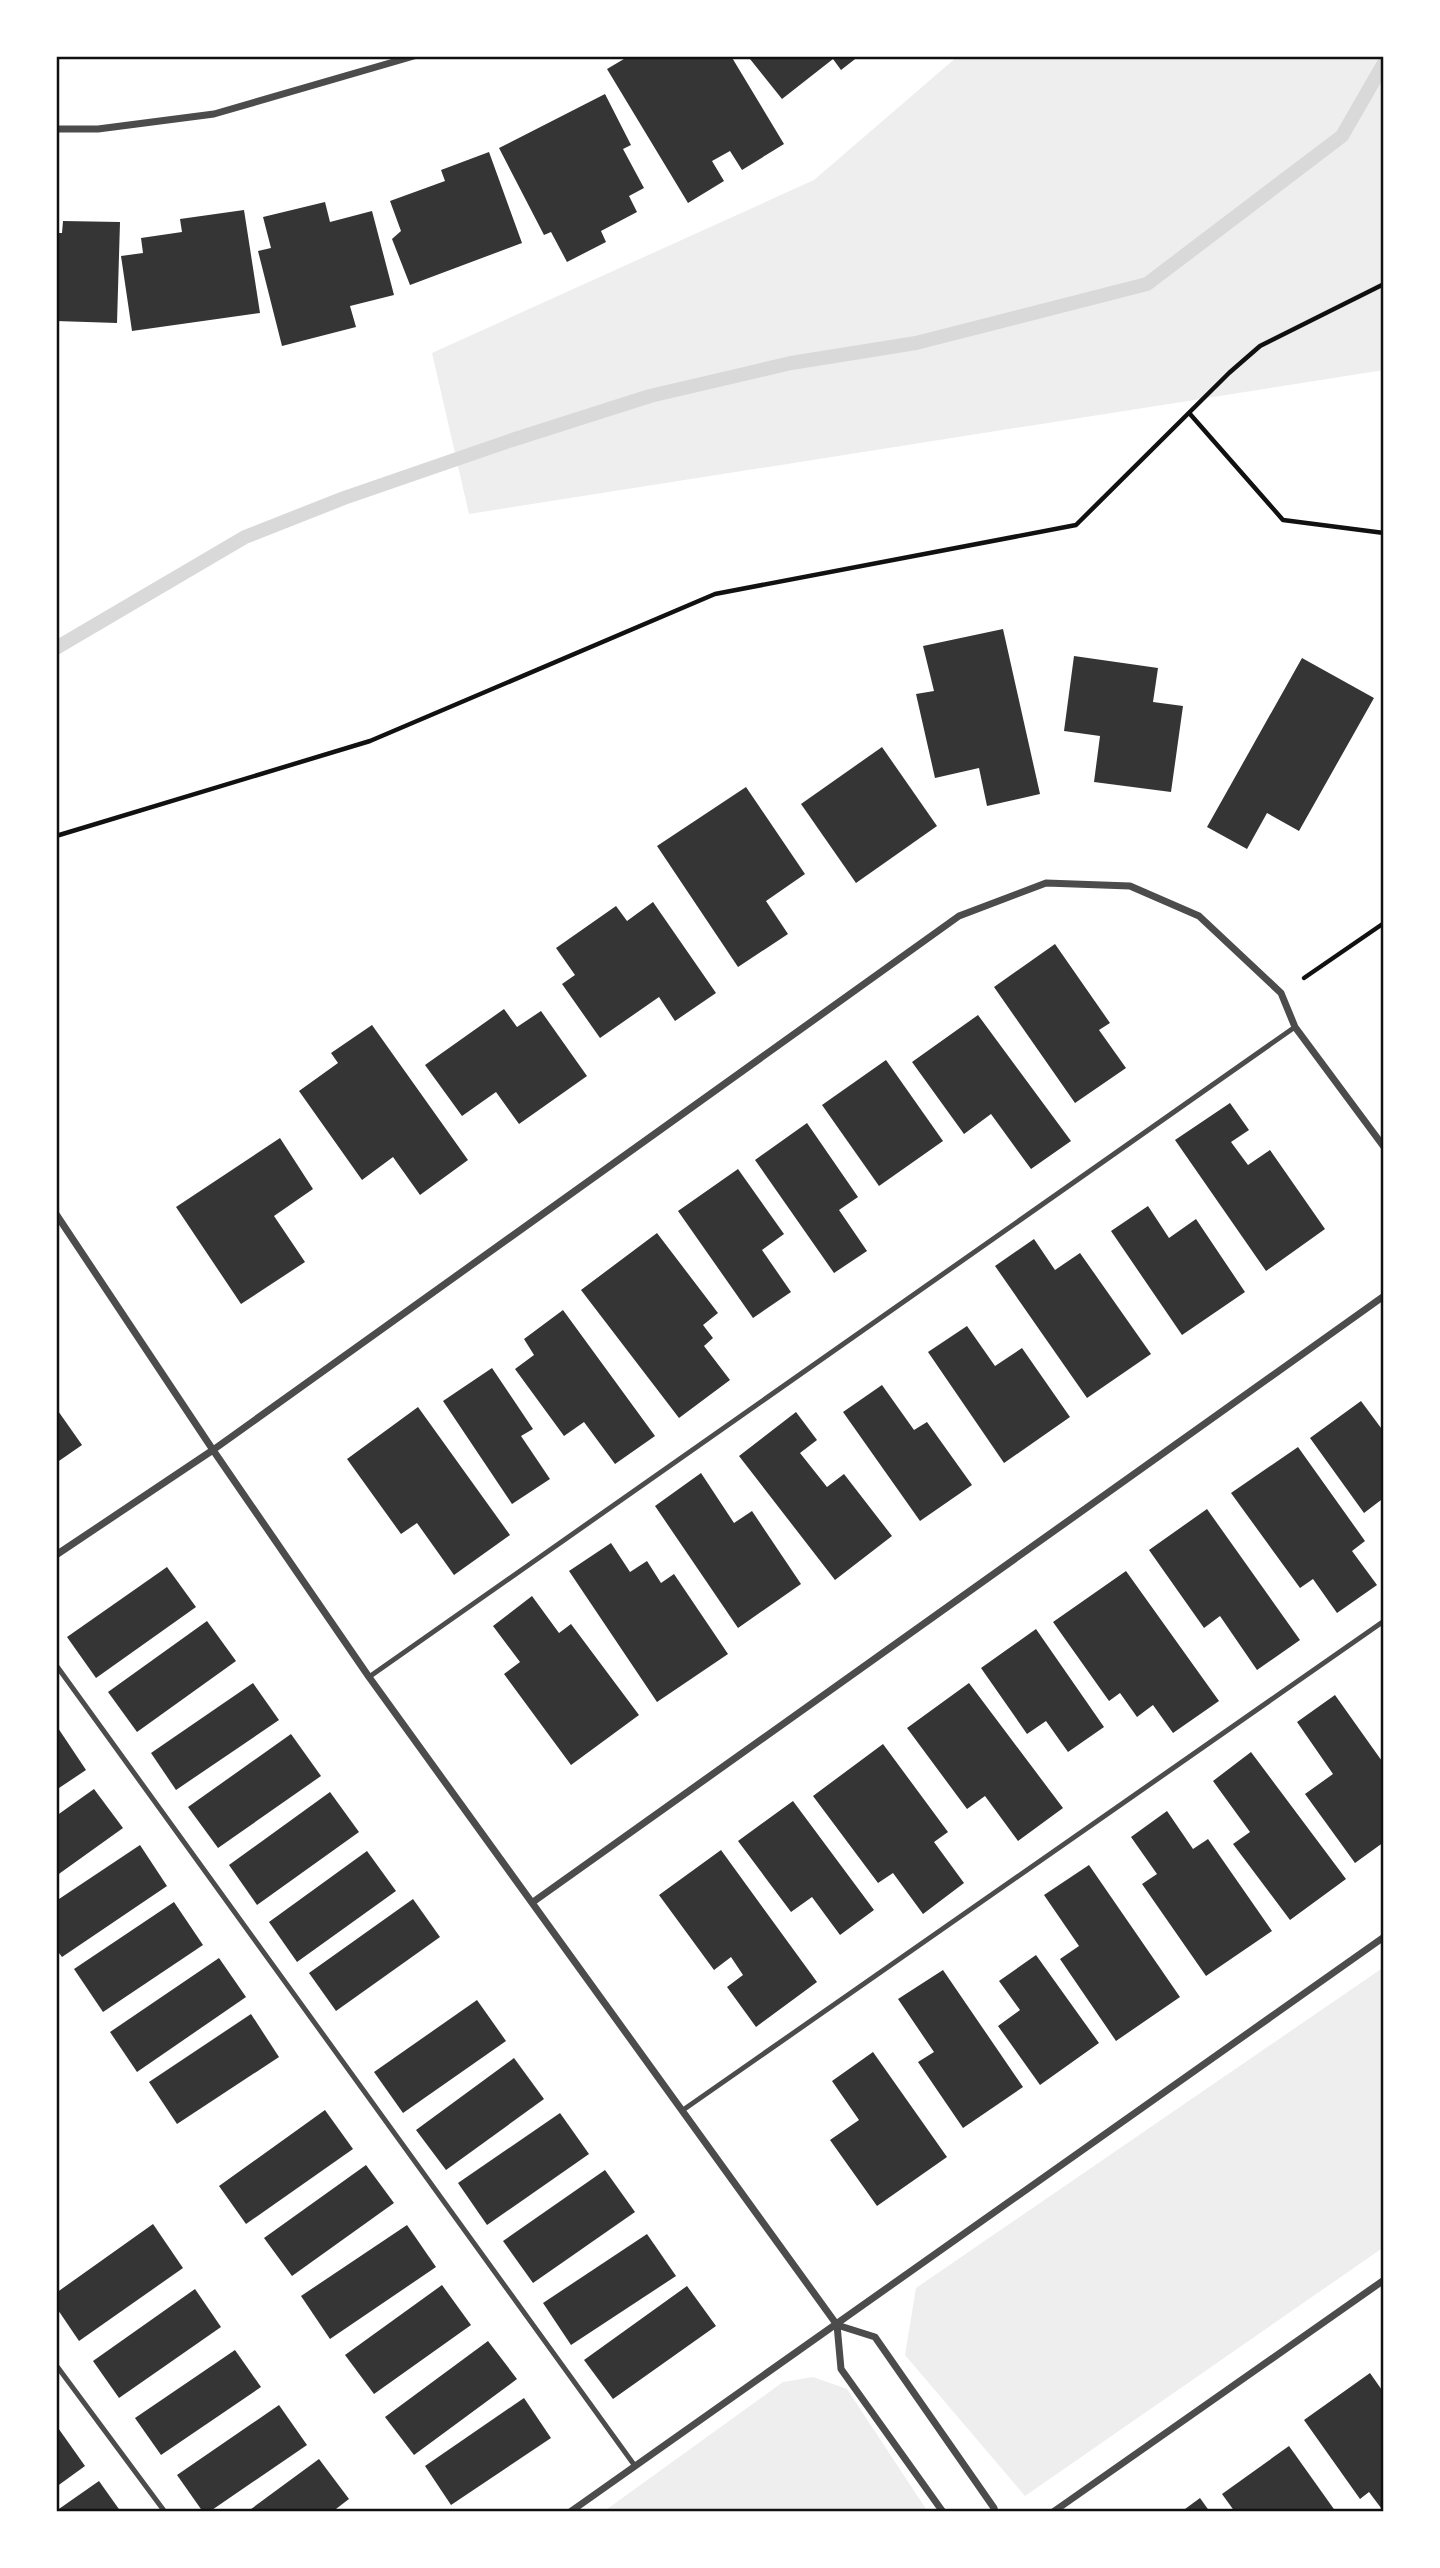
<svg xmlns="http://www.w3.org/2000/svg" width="1440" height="2568" viewBox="0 0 1440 2568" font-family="'DejaVu Sans',sans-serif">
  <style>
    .green { fill: #eee }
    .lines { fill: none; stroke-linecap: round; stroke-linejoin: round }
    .stream { stroke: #d9d9d9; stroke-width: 14 }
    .building { fill: #353535 }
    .path { stroke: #111; stroke-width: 4.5 }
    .service { stroke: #4c4c4c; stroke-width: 5 }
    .minor { stroke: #4c4c4c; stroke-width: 7 }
    .neatline { fill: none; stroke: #111; stroke-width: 2.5 }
  </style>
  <rect width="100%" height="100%" fill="#fff"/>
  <g class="green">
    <path d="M958,56h426v314l-915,144 -37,-161 382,-173z"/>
    <path d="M1384,1967v280l-359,249 -120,-141 11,-67z"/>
    <path d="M813,2377l34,12 81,123h-325l180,-130z"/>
  </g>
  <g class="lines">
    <path class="stream" d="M56,648l189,-111 99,-39 168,-58 138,-44 141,-33 125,-20 231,-59 195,-148 42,-73"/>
  </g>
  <g class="building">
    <path d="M629,56h102l53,88 -42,26 -12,-19 -18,10 12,20 -36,22 -81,-134z"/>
    <path d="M754,56h105l-18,14 -8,-11 -51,40 -32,-40z"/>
    <path d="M605,94l26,51 -8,4 21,39 -15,8 8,16 -36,19 5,11 -39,20 -16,-30 -7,3 -45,-87z"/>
    <path d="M489,152l33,91 -112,42 -18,-46 9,-8 -11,-30 55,-20 -4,-11z"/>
    <path d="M325,202l5,20 42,-11 22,84 -44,11 6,21 -74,19 -24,-95 13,-3 -8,-31z"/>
    <path d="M244,210l16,103 -128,18 -11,-75 22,-3 -2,-15 41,-6 -2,-13z"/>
    <path d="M63,221l57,1 -3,101 -61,-2v-88h6z"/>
    <path d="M1003,629l37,165 -53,12 -8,-38 -44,10 -19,-84 18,-3 -11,-45z"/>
    <path d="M1074,656l84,12 -5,34 30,4 -12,86 -77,-10 6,-46 -36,-5z"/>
    <path d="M1302,658l72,40 -75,133 -32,-18 -20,36 -40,-22z"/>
    <path d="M882,747l55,79 -81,57 -55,-79z"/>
    <path d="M746,787l59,87 -39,27 22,33 -50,33 -81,-121z"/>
    <path d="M653,902l63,91 -41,28 -16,-24 -59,41 -38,-54 13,-9 -19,-27 60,-42 11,15z"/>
    <path d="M1055,944l55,79 -11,7 27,38 -51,35 -81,-116z"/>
    <path d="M504,1009l13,18 24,-16 46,65 -68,48 -23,-32 -34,24 -37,-51z"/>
    <path d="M978,1015l93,126 -40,28 -40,-55 -27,20 -52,-72z"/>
    <path d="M372,1025l96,135 -48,35 -27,-38 -31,23 -63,-89 39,-28 -7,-10z"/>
    <path d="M886,1060l57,81 -64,45 -57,-81z"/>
    <path d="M1230,1103l19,27 -18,12 17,23 22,-15 55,79 -59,42 -91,-131z"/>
    <path d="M807,1123l51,74 -19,13 28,41 -33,22 -79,-113z"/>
    <path d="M280,1138l33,51 -39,27 31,46 -64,42 -65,-97z"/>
    <path d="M738,1169l46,65 -22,16 29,42 -38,26 -75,-107z"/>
    <path d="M1148,1206l21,32 27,-19 49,73 -63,43 -71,-104z"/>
    <path d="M657,1233l61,80 -15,12 10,13 -9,8 26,34 -51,38 -98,-128z"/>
    <path d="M1034,1239l21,31 25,-17 71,101 -64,44 -92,-132z"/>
    <path d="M563,1310l92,126 -40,28 -31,-42 -20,14 -49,-67 19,-14 -10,-16z"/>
    <path d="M967,1326l28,40 27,-18 48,69 -66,46 -76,-111z"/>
    <path d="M492,1368l41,61 -12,7 29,43 -38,25 -69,-103z"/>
    <path d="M882,1385l32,45 13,-8 45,63 -52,36 -77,-109z"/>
    <path d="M1361,1401l23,31v72l-3,-4 -17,13 -54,-75z"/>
    <path d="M418,1407l92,128 -56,40 -37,-52 -16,11 -54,-75z"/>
    <path d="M56,1408l26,37 -26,18z"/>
    <path d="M796,1412l21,28 -17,13 27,34 17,-13 48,62 -57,44 -96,-124z"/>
    <path d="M1298,1447l67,94 -13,10 25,34 -40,28 -24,-34 -13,9 -69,-95z"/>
    <path d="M701,1473l33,50 18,-12 49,73 -63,44 -83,-122z"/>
    <path d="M1207,1509l93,131 -43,30 -37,-54 -16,12 -55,-78z"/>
    <path d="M611,1543l19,29 17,-11 14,22 13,-9 54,80 -71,48 -88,-131z"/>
    <path d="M167,1567l29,40 -100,71 -29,-41z"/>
    <path d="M1126,1571l93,130 -46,32 -20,-28 -16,12 -17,-24 -11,8 -56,-79z"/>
    <path d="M532,1596l27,37 12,-9 68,91 -68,50 -67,-91 16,-12 -27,-36z"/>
    <path d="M207,1621l29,40 -99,71 -29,-40z"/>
    <path d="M1036,1629l68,98 -36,25 -22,-31 -19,13 -46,-66z"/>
    <path d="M253,1683l26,37 -103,70 -25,-37z"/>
    <path d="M969,1683l94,125 -45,33 -33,-45 -18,13 -60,-81z"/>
    <path d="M1335,1695l49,69v78l-29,21 -50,-69 28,-20 -36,-52z"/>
    <path d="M56,1725l30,45 -30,20z"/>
    <path d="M291,1734l30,42 -103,72 -30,-41z"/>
    <path d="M883,1744l65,88 -14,10 30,41 -41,31 -30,-41 -15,10 -65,-87z"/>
    <path d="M1251,1752l95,127 -56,41 -57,-76 17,-12 -37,-51z"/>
    <path d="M94,1789l29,39 -67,48v-60z"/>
    <path d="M330,1792l29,40 -102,73 -28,-40z"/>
    <path d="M793,1801l81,109 -34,25 -28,-38 -21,15 -53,-71z"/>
    <path d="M1167,1811l26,38 15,-10 64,92 -66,45 -64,-92 15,-10 -26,-37z"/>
    <path d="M140,1845l27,41 -105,71 -6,-8v-48z"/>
    <path d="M721,1850l96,132 -61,45 -29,-40 16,-12 -12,-18 -17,13 -55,-75z"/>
    <path d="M367,1851l29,40 -99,71 -28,-40z"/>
    <path d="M1089,1865l91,132 -64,44 -56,-82 19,-13 -35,-51z"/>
    <path d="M413,1899l27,38 -104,74 -27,-38z"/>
    <path d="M174,1902l29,43 -100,67 -29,-43z"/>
    <path d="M1036,1955l63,88 -59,42 -42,-59 22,-16 -21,-29z"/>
    <path d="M219,1958l27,39 -109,75 -27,-40z"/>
    <path d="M943,1970l80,117 -60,41 -45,-66 16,-10 -36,-53z"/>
    <path d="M477,2000l29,41 -103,72 -29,-41z"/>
    <path d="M251,2014l28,43 -102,67 -28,-42z"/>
    <path d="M873,2052l74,105 -70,49 -47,-66 29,-20 -27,-39z"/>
    <path d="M514,2058l30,41 -98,71 -30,-40z"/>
    <path d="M325,2110l28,39 -107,75 -27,-38z"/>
    <path d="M560,2113l29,41 -102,71 -29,-42z"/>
    <path d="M366,2165l28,38 -102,73 -28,-38z"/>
    <path d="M605,2170l30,42 -102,71 -30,-42z"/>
    <path d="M153,2224l30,44 -104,73 -23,-34v-14z"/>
    <path d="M407,2225l29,42 -106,72 -29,-43z"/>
    <path d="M647,2234l29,42 -105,69 -28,-42z"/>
    <path d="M442,2285l29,40 -97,69 -29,-39z"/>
    <path d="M687,2286l29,40 -103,73 -29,-39z"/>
    <path d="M195,2289l26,38 -102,71 -26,-37z"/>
    <path d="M488,2341l29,38 -103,76 -29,-38z"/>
    <path d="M235,2350l26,37 -100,68 -26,-37z"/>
    <path d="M1370,2373l14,20v119l-15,-20 -9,7 -56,-79z"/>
    <path d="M524,2398l27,40 -100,67 -26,-39z"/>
    <path d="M279,2405l28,40 -98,67h-6l-26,-37z"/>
    <path d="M56,2425l29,41 -29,21z"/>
    <path d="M1289,2446l47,66h-101l-13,-18z"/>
    <path d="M319,2459l30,40 -17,13h-85z"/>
    <path d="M99,2481l22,31h-65v-1z"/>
    <path d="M1200,2498l10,14h-29z"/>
  </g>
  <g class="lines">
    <g class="path">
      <path d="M1190,414l93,106 101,13"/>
      <path d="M56,836l314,-95 345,-147 361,-69 153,-152 31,-27 124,-62"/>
      <path d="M1304,978l80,-55"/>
    </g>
    <g class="service">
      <path d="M56,1665l579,801"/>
      <path d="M369,1677l926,-650"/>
      <path d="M683,2110l701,-489"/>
      <path d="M56,2365l109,147"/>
    </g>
    <g class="minor">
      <path d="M56,129h42l116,-15 200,-58"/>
      <path d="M56,1214l157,236 156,227 468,648 4,44 102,143"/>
      <path d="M56,1555l157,-105 746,-534 87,-33 84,3 69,30 82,77 14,34 89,120"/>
      <path d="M533,1902l851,-606"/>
      <path d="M837,2325l38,12 119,171 1,4"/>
      <path d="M570,2512l814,-575"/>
      <path d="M1053,2512l331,-232"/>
    </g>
  </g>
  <rect width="1440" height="2568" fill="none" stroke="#ffffff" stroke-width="116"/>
  <rect x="58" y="58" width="1324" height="2452" class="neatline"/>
</svg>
